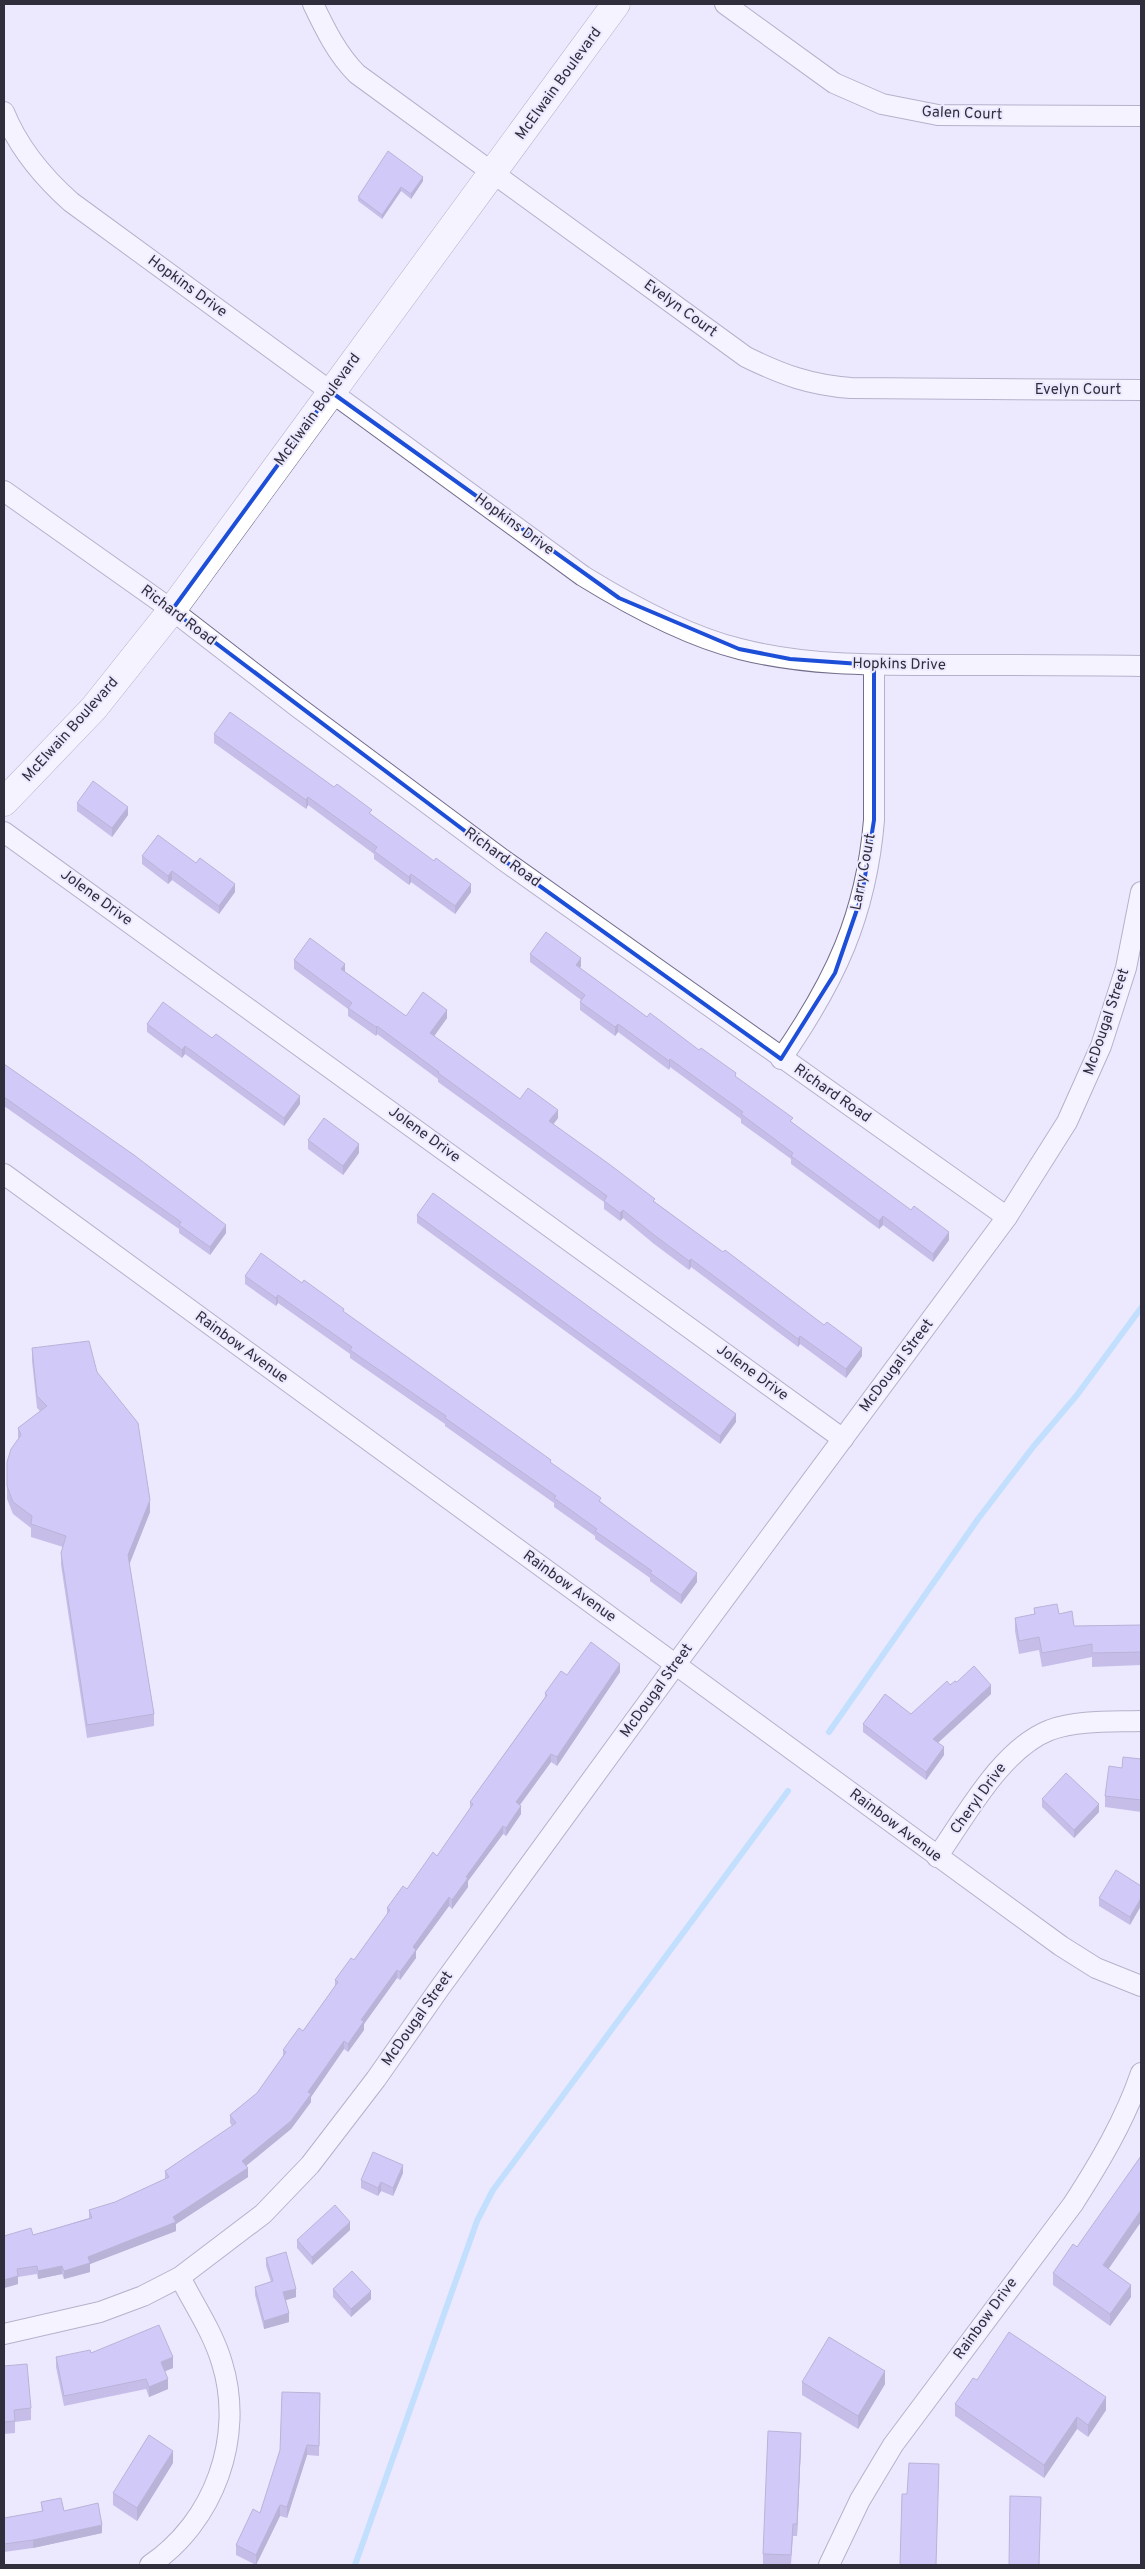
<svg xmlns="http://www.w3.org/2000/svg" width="1145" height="2569" viewBox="0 0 1145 2569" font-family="Overpass,sans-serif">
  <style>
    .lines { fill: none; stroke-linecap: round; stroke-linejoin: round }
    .stream { stroke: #91d2fd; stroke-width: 6 }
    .street-casing { stroke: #726e8c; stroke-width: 22 }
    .secondary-casing { stroke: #726e8c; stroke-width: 29 }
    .street { stroke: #fff; stroke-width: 20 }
    .secondary { stroke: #fff; stroke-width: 28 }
    .wall { fill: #978bce }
    .shaded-wall { fill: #7b71a8 }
    .building { fill: #b0a2f0; stroke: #7b71a8 }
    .marked { fill: none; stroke: #1d4ed8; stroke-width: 4; stroke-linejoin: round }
    .labels { text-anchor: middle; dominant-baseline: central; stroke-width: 4; stroke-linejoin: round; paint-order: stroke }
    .street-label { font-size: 15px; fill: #302e3c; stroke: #ece9ff }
  </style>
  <rect width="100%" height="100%" fill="#ece9ff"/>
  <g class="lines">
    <g class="stream">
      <path d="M829,1732l149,-213 55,-72 44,-52 64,-87"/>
      <path d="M355,2565l122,-344 16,-31 295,-399"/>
    </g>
    <g class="street-casing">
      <g id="street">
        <path d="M313,4c12,25 24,50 44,70l389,283c37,18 64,28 105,31l290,2"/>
        <path d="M725,4l109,79 48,21 56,11 203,1"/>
        <path d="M4,112c14,35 39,65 67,90l512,374c47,29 104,60 157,73 67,17 136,16 204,16 66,0 132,0 197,1"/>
        <path d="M4,491l168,119 127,98 203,151 505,358"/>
        <path d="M4,832l839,607"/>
        <path d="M781,1059c54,-78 85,-143 93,-239v-155"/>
        <path d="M4,1174l1057,772 35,22 45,18"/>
        <path d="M937,1857c29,-41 64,-108 113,-127 28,-10 62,-8 91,-9"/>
        <path d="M4,2334l96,-22 43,-16 37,-19 83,-63 47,-49 66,-86 63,-90 237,-325 331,-447 60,-95 34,-76 25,-78 15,-76"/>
        <path d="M150,2565c64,-43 95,-128 72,-202 -9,-31 -28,-58 -42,-86"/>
        <path d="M829,2565l31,-65 33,-55 180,-241c27,-42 52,-84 68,-131"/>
      </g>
    </g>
    <g class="secondary-casing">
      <path id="secondary" d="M4,802l90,-94 78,-98 444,-606"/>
    </g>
    <use href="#street" class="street"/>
    <use href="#secondary" class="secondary"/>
  </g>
  <g class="wall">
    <path d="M423,181l-12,18 -10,-8 -19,28 -24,-18v-4z"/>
    <path d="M214,734l158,81 99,77 -16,22 -44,-32 -2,3 -35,-26v-5l-66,-49 -2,4 -92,-66z"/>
    <path d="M77,803l51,12 -16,22 -35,-26z"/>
    <path d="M142,856l93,36 -16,22 -47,-34 -4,4 -26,-20z"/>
    <path d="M530,954l51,12 -1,2 67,49 89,60 57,46 156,117 -16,22 -50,-37 -4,4 -88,-65v-5l-50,-36v-4l-71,-52 -1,3 -51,-38 -3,4 -35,-26v-8l1,-2 -51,-38z"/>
    <path d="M294,960l51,12 61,44 41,2 -13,18 86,63 38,19 -5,6 102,78 207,154 -16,22 -46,-34 -2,3 -107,-80 -2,3 -35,-26 -31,-26 -3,3 -16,-12v-7l-166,-120v-3l-61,-45 -1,2 -28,-20v-7l-54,-40z"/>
    <path d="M147,1024l153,80 -16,22 -99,-72 -3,4 -35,-26z"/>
    <path d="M4,1064l222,169 -16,22 -31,-22v-4l-175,-123z"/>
    <path d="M308,1140l51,13 -16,22 -35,-26z"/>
    <path d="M417,1215l319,207 -16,22 -303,-221z"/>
    <path d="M245,1276l57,7 42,30 207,150 50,39 96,80 -16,22 -31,-23v-3l-55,-39v-3l-41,-29v-4l-109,-77v-2l-95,-66v-4l-72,-51 -2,3 -31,-22z"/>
    <path d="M32,1348l65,24 53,140 -21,52 25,150v12l-67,12 -26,-173v-12l2,-6 -32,-10v-9l-18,-14 -6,-15v-37l11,-22v-12l22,-17 -3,-3 -5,-47z"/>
    <path d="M1034,1608l25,6 15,12 67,-1v40l-49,2v-10l-50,10 -3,-17 -20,4 -4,-23v-13l19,-4z"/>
    <path d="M620,1672l-63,94 -6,-4 -31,43 1,9 -15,22 -3,-2 -35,47v6l-16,22 -3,-3 -33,45v7l-16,22 -3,-2 -33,46v6l-16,22 -4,-3 -33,48v5l-20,27 -45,37 2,11 -72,47v7l-86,33v8l-26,7 -2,-5 -24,5 -1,-5 -19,3v7l-14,4v-52l29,-1 56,-17v-8l26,-8 50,-23v-8l67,-45 -2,-3v-8l27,-22 26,-36v-7l20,-19 32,-45v-6l19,-20 33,-45v-7l20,-19 30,-33 33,-47v-7l75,-105v-4l22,-18z"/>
    <path d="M957,1682l34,12 -53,49 6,12 -18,25 -63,-48v-8l48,-10 39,-29z"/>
    <path d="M1141,1759v53l-36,-5v-11l17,-28z"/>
    <path d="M1042,1799l57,13 -25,26 -32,-31z"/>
    <path d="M1141,1886l-11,39 -31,-19v-8z"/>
    <path d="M403,2173l-10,23 -12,-5 -3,5 -17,-8v-8z"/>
    <path d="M350,2230l-38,35 -15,-17v-8z"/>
    <path d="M266,2258l30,39 -10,3 3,22 -25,7 -9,-34v-8l16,-5 -5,-16z"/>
    <path d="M1108,2269l23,28 -21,29 -57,-41v-12z"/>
    <path d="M333,2289l38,10 -20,18 -18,-20z"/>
    <path d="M91,2353l82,15 -8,3 3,18 -19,8 -3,-8 -82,17 -8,-39v-10z"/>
    <path d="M4,2366l27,42v12l-16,2v11l-11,1z"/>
    <path d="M977,2380l129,30 -18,27 -11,-8 -33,49 -89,-62v-12z"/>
    <path d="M802,2382l83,2 -27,45 -56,-34z"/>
    <path d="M320,2393l-1,63 -12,-1 -20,63 -7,-2 -24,49 -20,-10v-10l24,-32z"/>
    <path d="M801,2445l-4,91h-4l-2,29h-28v-11z"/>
    <path d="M173,2463l-36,58 -24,-16v-12z"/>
    <path d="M41,2502l23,9 38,22 -69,15 -29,4v-34l38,-6z"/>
  </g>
  <g class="shaded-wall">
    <path d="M423,177v4l-12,18v-5z"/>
    <path d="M401,187v4l-19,28v-4z"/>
    <path d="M308,797v8l-2,4v-9z"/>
    <path d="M128,807v8l-16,22v-9z"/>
    <path d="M172,871v9l-4,4v-8z"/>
    <path d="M411,874v8l-2,3v-8z"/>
    <path d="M235,884v8l-16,22v-8z"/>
    <path d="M471,884v8l-16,22v-8z"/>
    <path d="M581,958v8l-5,7v-8z"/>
    <path d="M345,964v8l-4,-3z"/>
    <path d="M447,1010v8l-17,24v-9z"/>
    <path d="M618,1024v8l-3,4v-9z"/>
    <path d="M377,1026v8l-1,2v-9z"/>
    <path d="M185,1046v8l-3,4v-8z"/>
    <path d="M670,1059v8l-1,3v-9z"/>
    <path d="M300,1096v8l-16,22v-8z"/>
    <path d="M558,1110v8l-9,12v-9z"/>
    <path d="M359,1144v9l-16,22v-9z"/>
    <path d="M623,1210v8l-3,3v-8z"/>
    <path d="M883,1216v9l-4,4v-8z"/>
    <path d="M226,1225v8l-16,22v-8z"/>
    <path d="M949,1232v8l-16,22v-8z"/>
    <path d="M691,1259v8l-2,3v-9z"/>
    <path d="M278,1295v8l-2,3v-8z"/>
    <path d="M800,1336v8l-2,3v-8z"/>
    <path d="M862,1348v8l-16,22v-9z"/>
    <path d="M736,1414v8l-16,22v-8z"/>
    <path d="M150,1500v12l-22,56v-13z"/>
    <path d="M697,1573v9l-16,22v-9z"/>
    <path d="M620,1664v8l-63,94v-9z"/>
    <path d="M991,1685v9l-58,53v-8z"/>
    <path d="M944,1747v8l-18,25v-8z"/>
    <path d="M551,1754v8l-35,48v-8z"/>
    <path d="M1099,1804v8l-25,26v-8z"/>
    <path d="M521,1806v8l-15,22v-8z"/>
    <path d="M503,1826v8l-35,47v6l-16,22v-9l14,-23z"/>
    <path d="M449,1897v9l-33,45v7l-16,22v-8l13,-25z"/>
    <path d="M1141,1898v8l-11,19v-8z"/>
    <path d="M397,1970v8l-33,46v6l-16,22v-8l13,-24z"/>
    <path d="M344,2041v8l-33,48v5l-20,27 -49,40v-8l66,-69z"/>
    <path d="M403,2165v8l-10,23v-8z"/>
    <path d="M248,2168v9l-72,47v7l-86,33v8l-26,7v-8l24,-14 85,-40z"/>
    <path d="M381,2182v9l-3,5v-8z"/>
    <path d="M1141,2210v12l-38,55v-12z"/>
    <path d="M350,2222v8l-38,35v-8z"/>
    <path d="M62,2266v8l-24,5v-8z"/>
    <path d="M18,2276v8l-14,4v-8z"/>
    <path d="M1131,2285v12l-21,29v-12z"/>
    <path d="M296,2289v8l-13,4v-9z"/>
    <path d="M371,2291v8l-20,18v-8z"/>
    <path d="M289,2313v9l-25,7v-8z"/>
    <path d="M173,2357v11l-12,5v-11z"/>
    <path d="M885,2371v13l-27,45v-13z"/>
    <path d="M168,2379v10l-19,8v-10z"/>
    <path d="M1106,2397v13l-18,27v-12z"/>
    <path d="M1077,2417v12l-33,49v-13z"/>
    <path d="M801,2433v12l-4,91v-12z"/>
    <path d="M307,2445v10l-20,63v-11z"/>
    <path d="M173,2451v12l-36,58v-13z"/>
    <path d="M280,2505v11l-24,49v-10z"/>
    <path d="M102,2525v8l-69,15v-8z"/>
  </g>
  <g class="building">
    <path d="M388,151l35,26 -12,17 -10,-7 -19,28 -24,-18z"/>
    <path d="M230,712l104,75 3,-3 35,26 -3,3 65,48 2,-3 35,26 -16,22 -44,-32 -2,3 -35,-26 3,-4 -69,-50 -2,3 -92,-66z"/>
    <path d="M93,781l35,26 -16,21 -35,-25z"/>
    <path d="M158,835l38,28 4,-5 35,26 -16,22 -47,-35 -4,5 -26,-20z"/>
    <path d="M546,932l35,26 -5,7 71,52 3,-4 49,37 2,-2 35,25 -1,3 58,42 -3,3 121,89 3,-4 35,26 -16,22 -50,-38 -4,5 -88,-65 2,-3 -52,-39 2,-2 -73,-53 -1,2 -51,-37 -3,3 -35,-25 5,-7 -55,-41z"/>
    <path d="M310,938l35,26 -4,5 65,47 17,-24 24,18 -17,23 90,66 8,-11 30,22 -9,11 60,43 46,35 -2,2 70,51 2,-2 99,75 3,-3 35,26 -16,21 -46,-33 -2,3 -107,-80 -2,2 -35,-26 -31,-25 -3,3 -16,-12 3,-5 -169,-123 1,-1 -62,-46 -1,1 -28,-19 4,-5 -58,-43z"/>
    <path d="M163,1002l49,36 4,-4 84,62 -16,22 -99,-72 -3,4 -35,-26z"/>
    <path d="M4,1064l130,91 92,70 -16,22 -31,-22 2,-3 -177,-125z"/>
    <path d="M324,1118l35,26 -16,22 -35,-26z"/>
    <path d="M433,1193l303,221 -16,22 -303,-221z"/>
    <path d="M261,1253l41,30 2,-3 40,29 -1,2 208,149 -1,2 51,36 -2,3 98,72 -16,22 -31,-22 2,-2 -57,-40 2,-2 -43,-31 2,-2 -111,-78 1,-2 -96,-66 2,-3 -74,-52 -2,3 -31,-22z"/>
    <path d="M89,1341l8,31 41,51 12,77 -22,55 26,159 -67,11 -26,-172 5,-17 -35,-12 1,-8 -19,-14 -6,-16v-24l4,-13 10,-14 -3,-7 29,-22 -10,-10 -5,-48z"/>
    <path d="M1057,1604l2,10 13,-3 2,15 67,-1v27l-49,1v-9l-50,9 -3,-16 -20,4 -4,-23 20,-4 -1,-6z"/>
    <path d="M591,1642l29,22 -63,93 -6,-3 -35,48 5,4 -15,22 -3,-2 -37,51 2,1 -16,22 -3,-3 -36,50 3,3 -16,22 -3,-2 -36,50 3,1 -16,23 -4,-3 -36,51 3,2 -20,27 -49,40 6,7 -75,49 3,5 -88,35 2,6 -26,8 -2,-5 -24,5 -1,-5 -20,3 1,7 -14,4v-44l27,-8 2,7 59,-17 -3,-8 26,-8 54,-25 -4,-6 71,-48 -6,-8 27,-22 29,-41 -3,-2 16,-22 4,3 35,-49 -3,-2 16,-22 3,2 36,-50 -3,-2 16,-22 4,3 26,-37 4,4 36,-52 -3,-2 77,-107 -2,-2 16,-22 6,4z"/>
    <path d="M974,1666l17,19 -58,54 11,8 -18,25 -63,-48 22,-30 26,20 36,-33 3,4 5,-4 2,1z"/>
    <path d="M1123,1757l18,2v41l-36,-4 4,-30 13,2z"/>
    <path d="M1066,1773l33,31 -25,26 -32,-31z"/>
    <path d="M1116,1870l25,16v12l-11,19 -31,-19z"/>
    <path d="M373,2152l30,13 -10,23 -12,-6 -3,6 -17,-8z"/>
    <path d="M1141,2156v54l-38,55 28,20 -21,29 -57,-41 20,-29 4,3z"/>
    <path d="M335,2205l15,17 -38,35 -15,-17z"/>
    <path d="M286,2252l10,37 -13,3 6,21 -25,8 -9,-34 18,-6 -7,-23z"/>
    <path d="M352,2271l19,20 -20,18 -18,-20z"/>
    <path d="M159,2325l14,32 -12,5 7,17 -19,8 -3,-8 -82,17 -8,-39 34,-7 1,3z"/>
    <path d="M1009,2332l97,65 -18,28 -11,-8 -33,48 -89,-61 18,-26 4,2z"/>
    <path d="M829,2337l56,34 -27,45 -56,-34z"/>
    <path d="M27,2364l4,44 -17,2 1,11 -11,1v-56z"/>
    <path d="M282,2392l38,1 -1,53 -12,-1 -20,62 -7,-2 -24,50 -20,-10 17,-36 7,4 20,-63z"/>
    <path d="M768,2431l33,2 -4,91h-4l-2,31 -28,-1z"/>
    <path d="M149,2435l24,16 -36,57 -24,-15z"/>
    <path d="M909,2463l30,1 -3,101h-36l2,-71h5z"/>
    <path d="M1010,2496l31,1 -2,68h-30z"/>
    <path d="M61,2498l3,13 34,-8 4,22 -69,15 -29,4v-26l39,-7 -2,-9z"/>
  </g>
  <path d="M0 0H1145V2569H0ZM331,392l288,206 120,51 51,10 84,6v155l-12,75 -27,78 -54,86 -279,-200 -330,-249z" fill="#ece9ff" fill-opacity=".55" fill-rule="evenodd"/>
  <path class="marked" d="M331,392l288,206 120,51 51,10 84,6v155l-12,75 -27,78 -54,86 -279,-200 -330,-249z"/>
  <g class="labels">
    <g class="street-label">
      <text transform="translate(559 84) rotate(-54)">McElwain Boulevard</text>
      <text transform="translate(962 114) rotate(2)">Galen Court</text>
      <text transform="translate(187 287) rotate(36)">Hopkins Drive</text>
      <text transform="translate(680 309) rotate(36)">Evelyn Court</text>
      <text x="1078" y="390">Evelyn Court</text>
      <text transform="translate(318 410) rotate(-54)">McElwain Boulevard</text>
      <text transform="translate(514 525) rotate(36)">Hopkins Drive</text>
      <text transform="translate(178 616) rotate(37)">Richard Road</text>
      <text transform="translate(899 665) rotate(1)">Hopkins Drive</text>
      <text transform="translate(71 730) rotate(-48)">McElwain Boulevard</text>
      <text transform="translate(502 858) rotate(36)">Richard Road</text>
      <text transform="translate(864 872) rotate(-79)">Larry Court</text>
      <text transform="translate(96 898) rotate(36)">Jolene Drive</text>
      <text transform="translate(1107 1022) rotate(-71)">McDougal Street</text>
      <text transform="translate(832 1094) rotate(35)">Richard Road</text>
      <text transform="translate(424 1135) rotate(36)">Jolene Drive</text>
      <text transform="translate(241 1348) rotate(36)">Rainbow Avenue</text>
      <text transform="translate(897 1366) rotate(-53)">McDougal Street</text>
      <text transform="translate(752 1373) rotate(36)">Jolene Drive</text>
      <text transform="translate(569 1587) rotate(36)">Rainbow Avenue</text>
      <text transform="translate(657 1691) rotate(-54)">McDougal Street</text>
      <text transform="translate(979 1799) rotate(-54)">Cheryl Drive</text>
      <text transform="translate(895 1826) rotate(37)">Rainbow Avenue</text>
      <text transform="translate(418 2019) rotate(-55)">McDougal Street</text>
      <text transform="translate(986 2319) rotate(-54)">Rainbow Drive</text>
    </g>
  </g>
  <rect width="1145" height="2569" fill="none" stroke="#302e3c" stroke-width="10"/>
</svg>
